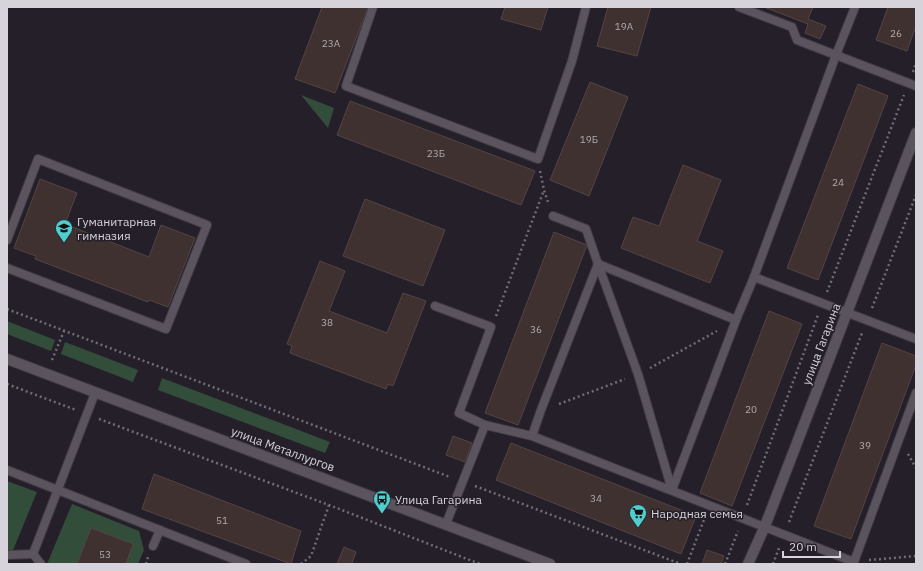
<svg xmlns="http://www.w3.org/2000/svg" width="923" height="571" viewBox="0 0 923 571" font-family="'IBM Plex Sans',sans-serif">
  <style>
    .green { fill: #334d3b }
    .building { fill: #3f3130; stroke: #544544 }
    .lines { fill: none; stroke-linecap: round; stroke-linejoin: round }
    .lane-casing { stroke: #3e3941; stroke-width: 10 }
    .street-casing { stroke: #3e3941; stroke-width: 12 }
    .secondary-casing { stroke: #3e3941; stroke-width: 12 }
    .path { stroke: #716c75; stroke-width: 2.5; stroke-dasharray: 2 3; stroke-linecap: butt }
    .lane { stroke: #5b545f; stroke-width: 8 }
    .street { stroke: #5b545f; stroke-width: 10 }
    .secondary { stroke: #5b545f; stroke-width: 10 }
    .labels { text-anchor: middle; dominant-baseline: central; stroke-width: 3; stroke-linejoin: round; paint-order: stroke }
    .number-label { font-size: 10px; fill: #b1aab0 }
    .poi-label { font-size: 12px; fill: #d7d3da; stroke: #251f29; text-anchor: start }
    .street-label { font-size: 12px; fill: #d7d3da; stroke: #251f29 }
  </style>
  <rect width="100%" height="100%" fill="#251f29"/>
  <g class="green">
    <path d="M301,95l33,13 -6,20z"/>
    <path d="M7,321l48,19 -4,11 -44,-17z"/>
    <path d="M65,342l73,28 -5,12 -72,-28z"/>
    <path d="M162,378l168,64 -5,11 -167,-63z"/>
    <path d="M7,481l30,11 -26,63h-4z"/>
    <path d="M72,504l67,27 5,19 -6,14h-12l7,-20 -42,-16 -14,36h-30z"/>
  </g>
  <g class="building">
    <path d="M322,7h46l-33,86 -40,-14z"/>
    <path d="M505,7h43l-7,23 -40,-11z"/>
    <path d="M608,7h43l-14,49 -40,-10z"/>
    <path d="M764,7h49l-5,12 18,7 -6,13 -15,-6 3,-9z"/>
    <path d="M888,7h28v19l-9,25 -31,-11z"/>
    <path d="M590,82l38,15 -39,99 -39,-16z"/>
    <path d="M858,84l30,12 -70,184 -31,-12z"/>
    <path d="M350,101l185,70 -14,34 -184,-70z"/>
    <path d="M683,165l38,15 -24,61 26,10 -13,32 -89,-35 12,-31 26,9z"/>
    <path d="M40,179l37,14 -12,31 84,33 12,-32 34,13 -27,69 -19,-7 -1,2 -113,-43 1,-3 -22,-8z"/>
    <path d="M365,199l80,31 -22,56 -80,-30z"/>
    <path d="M554,232l33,13 -69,180 -33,-12z"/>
    <path d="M320,261l25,10 -16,40 58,22 16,-40 23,8 -33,85 -5,-2 -2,5 -96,-36 2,-7 -5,-2z"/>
    <path d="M769,311l33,13 -70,182 -32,-13z"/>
    <path d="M882,343l34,13v9l-65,174 -37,-13z"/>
    <path d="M453,436l19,7 -7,19 -19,-7z"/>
    <path d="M511,443l185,73 -15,38 -185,-74z"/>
    <path d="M154,474l147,57 -10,33 -149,-55z"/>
    <path d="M91,528l42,16 -7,20h-49z"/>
    <path d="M344,547l12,5 -4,11 3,1h-18z"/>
    <path d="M707,550l17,6 -3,8h-19z"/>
  </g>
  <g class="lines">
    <g class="lane-casing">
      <g id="lane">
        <path d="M373,7l-27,79 192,73 34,-98 14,-54"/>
        <path d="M739,7l53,20 5,13 119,46"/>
        <path d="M553,216l33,13 12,35 40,110 34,116"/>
        <path d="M7,240l31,-81 169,66 -41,104 -159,-61"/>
        <path d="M754,277l162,62"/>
        <path d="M435,306l56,21 -32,86 26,12"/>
        <path d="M532,436l9,-26 57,-146 138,56"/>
        <path d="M7,470l239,94"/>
        <path d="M672,490l64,-170 18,-43 82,-222 19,-48"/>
        <path d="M446,524l39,-99 47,11 322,126 62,-169"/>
        <path d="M153,546l7,-16"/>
        <path d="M33,554l8,10"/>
        <path d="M7,555l26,-1 62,-161"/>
      </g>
    </g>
    <g class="street-casing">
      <path id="street" d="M748,564l17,-38 151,-393"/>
    </g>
    <g class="secondary-casing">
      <path id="secondary" d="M7,359l543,205"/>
    </g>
    <g class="path">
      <path d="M913,72l3,-9"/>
      <path d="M540,171l4,19 5,15"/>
      <path d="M827,292l77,-197"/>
      <path d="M872,308l44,-113"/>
      <path d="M7,309l443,168"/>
      <path d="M496,316l48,-126"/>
      <path d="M52,360l12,-29"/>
      <path d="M650,368l67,-37"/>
      <path d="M7,384l69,26"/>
      <path d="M559,404l66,-25"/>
      <path d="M99,419l230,86 151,59"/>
      <path d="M908,454l8,14"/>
      <path d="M475,486l206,78"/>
      <path d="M747,505l71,-190"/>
      <path d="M789,522l73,-189"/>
      <path d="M869,560l47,-4"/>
      <path d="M146,564l2,-7"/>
      <path d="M301,564l10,-8 18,-51"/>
      <path d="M687,564l18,-47"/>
      <path d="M725,564l13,-33"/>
      <path d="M773,564l6,-16"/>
    </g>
    <use href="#lane" class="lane"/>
    <use href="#street" class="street"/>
    <use href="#secondary" class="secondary"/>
  </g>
  <defs>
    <g id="school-pin" transform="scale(0.9)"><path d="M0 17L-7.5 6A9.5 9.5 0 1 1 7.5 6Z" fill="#52cdce" stroke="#251f29"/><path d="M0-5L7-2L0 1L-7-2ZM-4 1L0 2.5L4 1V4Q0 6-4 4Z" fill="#111"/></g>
    <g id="bus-pin" transform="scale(0.9)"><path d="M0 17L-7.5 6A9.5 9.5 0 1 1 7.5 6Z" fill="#52cdce" stroke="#251f29"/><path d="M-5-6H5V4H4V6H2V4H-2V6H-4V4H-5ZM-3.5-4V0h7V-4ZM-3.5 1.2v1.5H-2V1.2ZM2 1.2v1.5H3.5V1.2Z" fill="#111"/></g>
    <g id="supermarket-pin" transform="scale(0.9)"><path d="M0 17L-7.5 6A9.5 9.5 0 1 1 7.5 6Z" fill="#52cdce" stroke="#251f29"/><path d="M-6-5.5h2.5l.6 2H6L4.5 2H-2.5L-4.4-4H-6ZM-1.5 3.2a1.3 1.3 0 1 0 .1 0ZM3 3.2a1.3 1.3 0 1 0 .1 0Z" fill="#111"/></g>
  </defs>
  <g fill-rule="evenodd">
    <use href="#school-pin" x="64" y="228"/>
    <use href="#bus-pin" x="382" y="499"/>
    <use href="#supermarket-pin" x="638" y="513"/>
  </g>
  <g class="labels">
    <g class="number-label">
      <text x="624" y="26">19А</text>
      <text x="896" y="33">26</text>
      <text x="331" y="43">23А</text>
      <text x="589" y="139">19Б</text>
      <text x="436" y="153">23Б</text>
      <text x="838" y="182">24</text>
      <text x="327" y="322">38</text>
      <text x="536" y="329">36</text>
      <text x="751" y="409">20</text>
      <text x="865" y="445">39</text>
      <text x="596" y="498">34</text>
      <text x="222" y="520">51</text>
      <text x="105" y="554">53</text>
    </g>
    <g class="poi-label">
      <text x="77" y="221">Гуманитарная<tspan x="77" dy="14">гимназия</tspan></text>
      <text x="395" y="499">Улица Гагарина</text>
      <text x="651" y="513">Народная семья</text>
    </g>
    <g class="street-label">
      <text transform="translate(821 344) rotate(-69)">улица Гагарина</text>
      <text transform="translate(283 449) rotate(20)">улица Металлургов</text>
    </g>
  </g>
  <rect width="923" height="571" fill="none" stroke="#d7d3da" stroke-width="16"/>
  <path d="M783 551v6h57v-6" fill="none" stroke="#d7d3da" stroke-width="2"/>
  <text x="789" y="551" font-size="12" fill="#d7d3da" stroke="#251f29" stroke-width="3" paint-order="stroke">20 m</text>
</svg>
